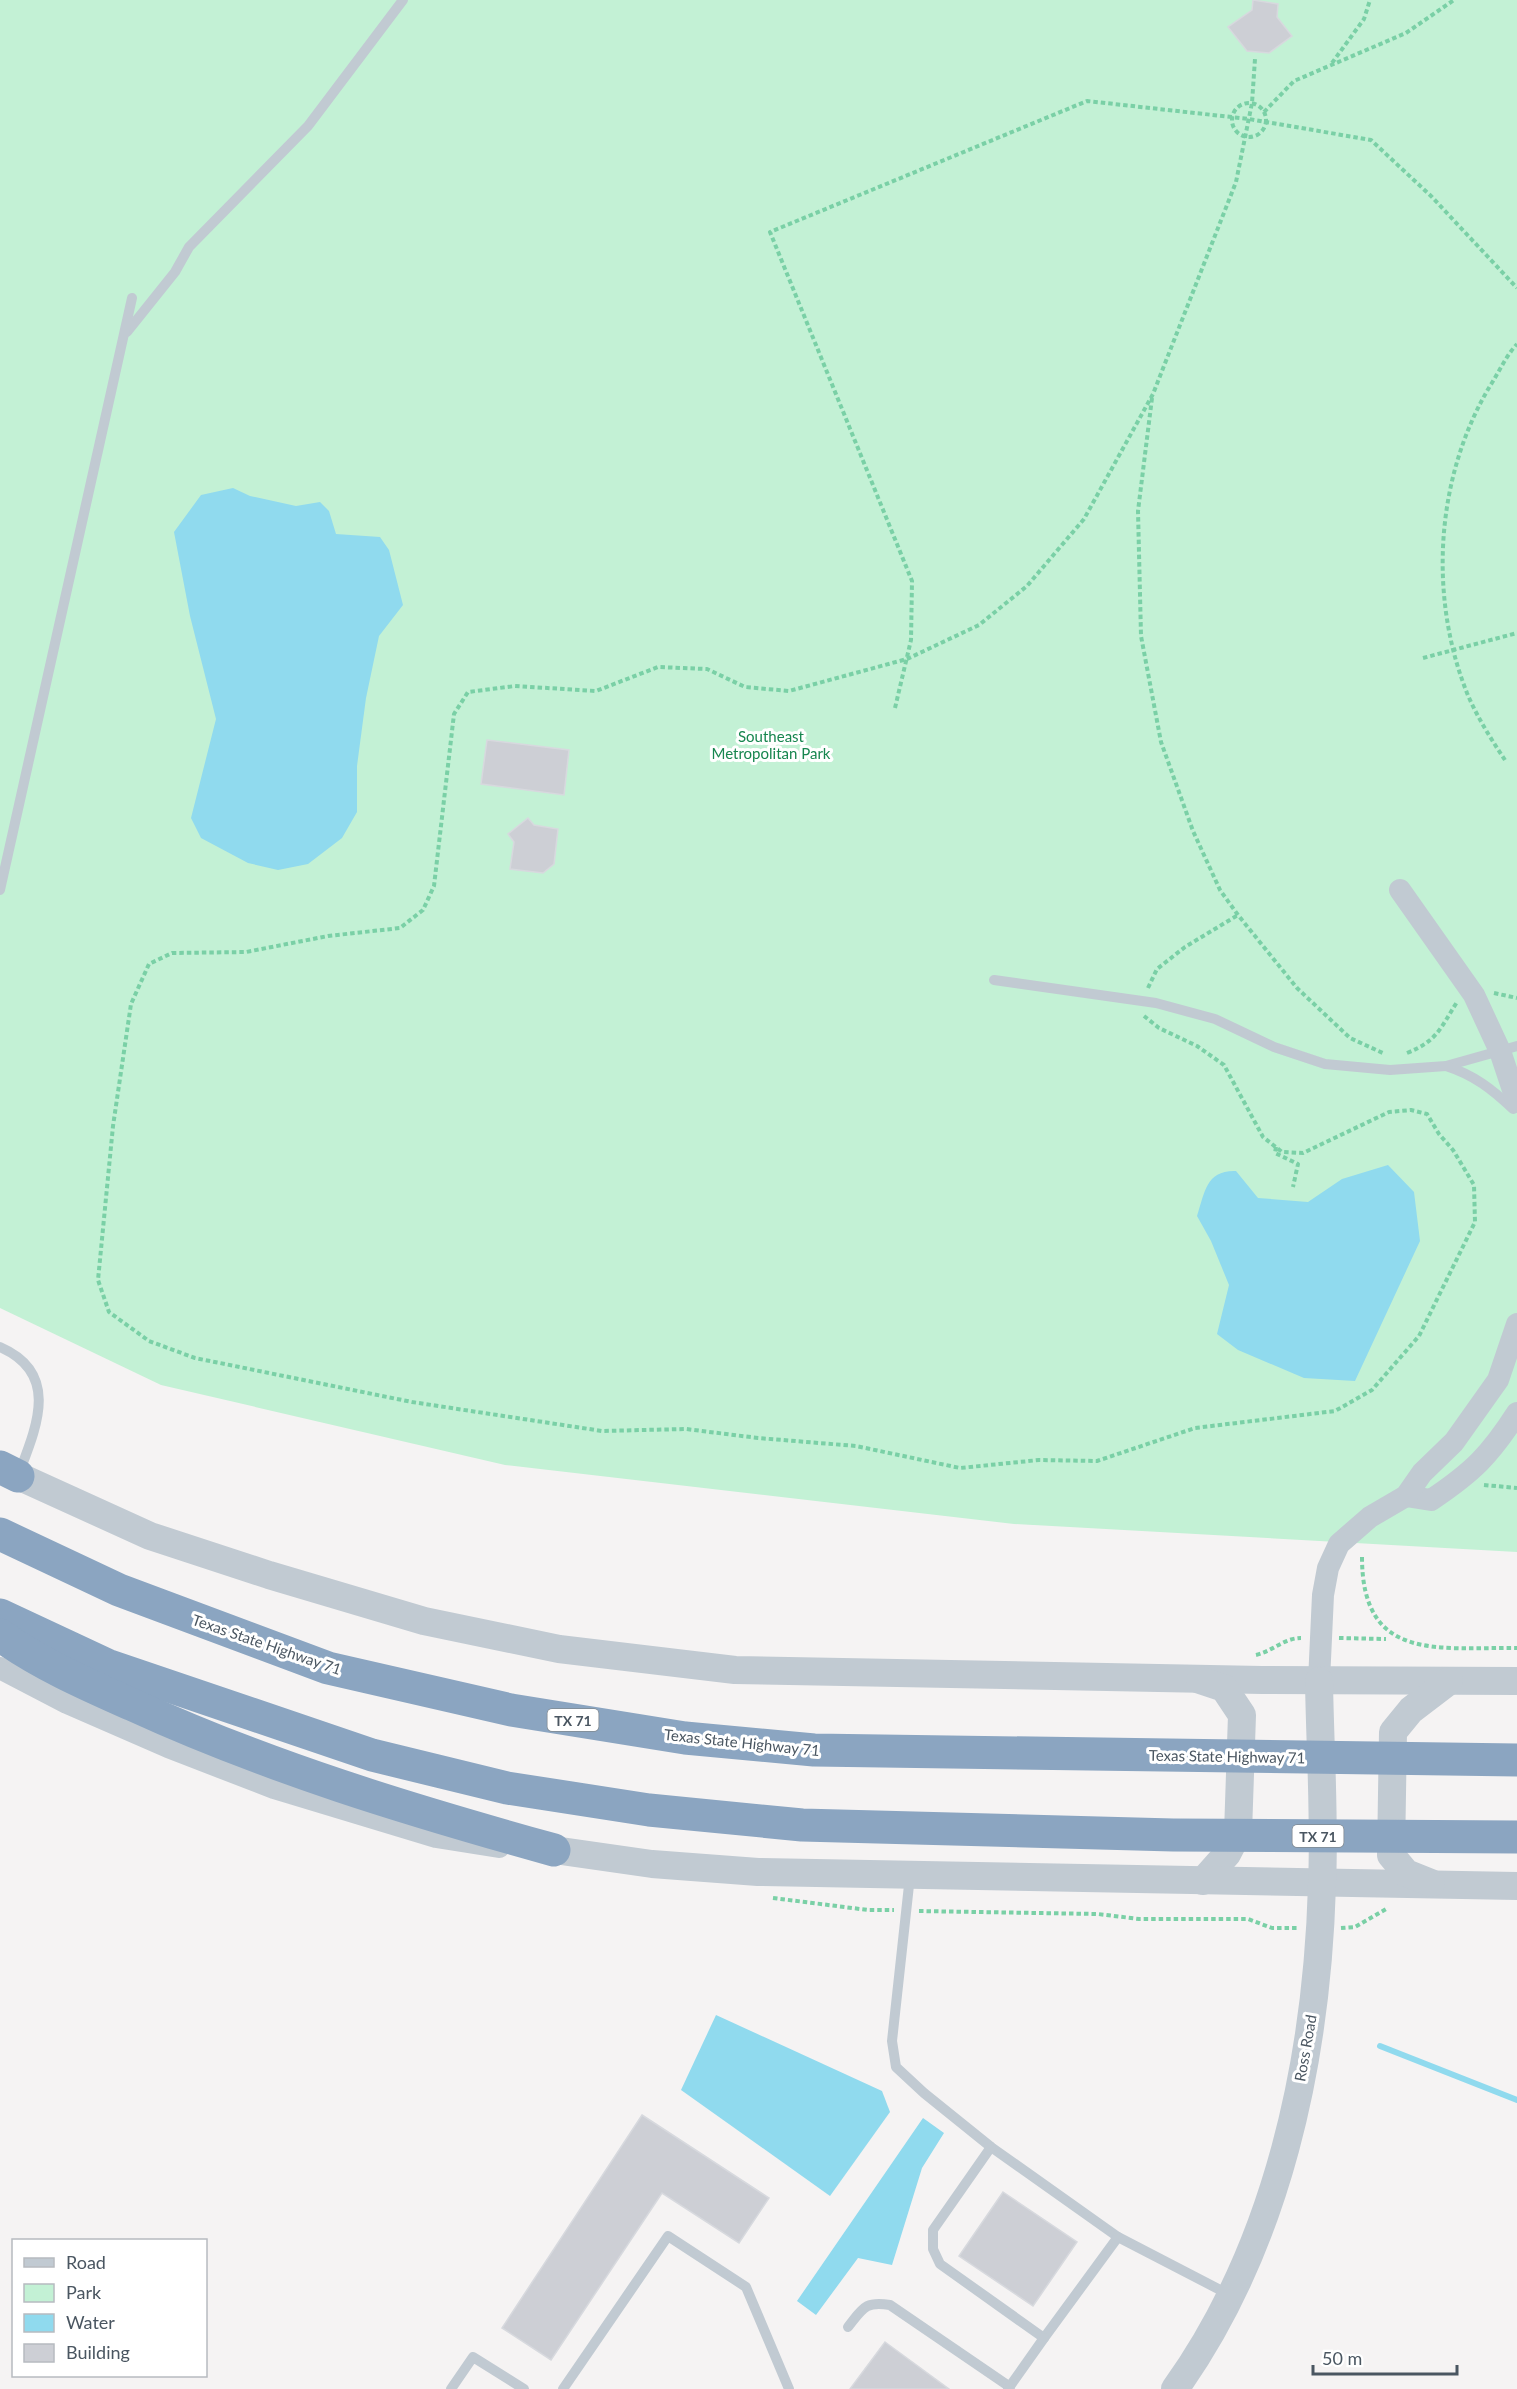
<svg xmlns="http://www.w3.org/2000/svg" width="1517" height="2389" viewBox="0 0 1517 2389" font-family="Lato,sans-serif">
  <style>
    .green { fill: #c3f1d5 }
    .water { fill: #90daee }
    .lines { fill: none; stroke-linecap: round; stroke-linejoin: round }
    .stream { stroke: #90daee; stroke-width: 6 }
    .building { fill: #cdcfd5; stroke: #d7d9de; stroke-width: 1.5 }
    .path { stroke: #7ad0a6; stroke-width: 4; stroke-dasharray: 4.5 3; stroke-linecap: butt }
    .service { stroke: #c1cad2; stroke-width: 10 }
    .minor { stroke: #c1cad2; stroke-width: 22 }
    .tertiary { stroke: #c1cad2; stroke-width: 28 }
    .motorway { stroke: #8ba5c1; stroke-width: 33 }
    .labels { text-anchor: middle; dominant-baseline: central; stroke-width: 6; stroke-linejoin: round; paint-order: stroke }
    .shield { fill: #fff; stroke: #808990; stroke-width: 1.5 }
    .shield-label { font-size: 14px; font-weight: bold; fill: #4a5661 }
    .park-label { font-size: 15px; fill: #17864f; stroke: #fff }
    .street-label { font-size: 15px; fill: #4a5661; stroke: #fff }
  </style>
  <rect width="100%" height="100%" fill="#f5f3f3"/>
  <path class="green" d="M0,0h1517v1552l-503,-28 -509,-59 -344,-80 -161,-77z"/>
  <g class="water">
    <path d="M233,488l17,8 46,10 24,-4 9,9 7,23 44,3 9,13 14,55 -24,31 -13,62 -9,68v46l-15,26 -34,26 -30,6 -30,-7 -47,-25 -10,-20 25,-99 -26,-103 -16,-84 27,-37z"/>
    <path d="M1388,1165l26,27 6,49 -65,140 -51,-3 -66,-28 -21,-16 12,-49 -18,-44 -14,-25c8,-24 9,-46 39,-45l22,27 50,4 34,-23z"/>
    <path d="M716,2015l166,76 8,21 -60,84 -149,-106z"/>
    <path d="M923,2118l21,15 -22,35 -30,97 -34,-7 -42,57 -19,-14z"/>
  </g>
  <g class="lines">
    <path class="stream" d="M1380,2046l137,54"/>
  </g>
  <g class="building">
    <path d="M1253,0l25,4 -1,13 15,19 -23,17 -22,-2 -19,-24 24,-17z"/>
    <path d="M487,740l82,10 -5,45 -83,-11z"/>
    <path d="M528,818l6,7 24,4 -4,35 -11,9 -33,-4 4,-27 -6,-8z"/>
    <path d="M642,2115l127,83 -30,45 -77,-50 -111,167 -49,-32z"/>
    <path d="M1003,2192l74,50 -44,64 -74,-50z"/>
    <path d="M885,2342l64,47h-99z"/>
  </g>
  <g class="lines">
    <g class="path">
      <path d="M1332,63l32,-44 6,-19"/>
      <circle cx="1249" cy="120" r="17"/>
      <path d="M1264,112l30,-31 112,-48 48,-33"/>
      <path d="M1152,398l-14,113 3,125 20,106 32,89 27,59 18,25 59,73 53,50 35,16"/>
      <path d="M1423,658l94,-25"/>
      <path d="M895,708l16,-68 1,-59 -142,-349 317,-131 162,18 122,21 61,57 85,91"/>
      <path d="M1505,760c-14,-21 -28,-43 -38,-67 -39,-98 -31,-217 23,-307 9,-14 16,-30 27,-42"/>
      <path d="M1148,988l9,-19 28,-22 53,-32"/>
      <path d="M1494,993l23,5"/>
      <path d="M1144,1016l15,12 38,18 27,19 39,72 19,15 21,1 86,-41 22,-2 16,4 12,20 14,16 21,35 1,37 -56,114 -47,54 -37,21 -140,17 -98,33 -58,-1 -79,8 -104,-22 -98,-8 -72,-9 -84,2 -190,-29 -217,-44 -46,-17 -40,-29 -11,-32 15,-154 18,-122 18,-40 23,-11 74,-1 82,-16 72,-8 23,-18 11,-24 20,-172 14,-22 47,-6 81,5 62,-24 49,2 38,18 44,4 118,-32 72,-34 48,-39 57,-67 69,-125 83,-212 16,-79 3,-44"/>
      <path d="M1407,1053c30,-12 33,-24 50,-51"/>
      <path d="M1276,1147l-1,6 23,11 -5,23"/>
      <path d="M1484,1485l33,3"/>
      <path d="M1362,1557c0,106 77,90 155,91"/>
      <path d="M1339,1638l47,1"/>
      <path d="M1256,1655c17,-4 28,-17 45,-17"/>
      <path d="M773,1898l95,12h26"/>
      <path d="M919,1911l179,3 41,5h109l24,9h25"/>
      <path d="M1341,1928l14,-1 33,-19"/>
    </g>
    <g class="service">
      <path d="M127,332l48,-60 14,-25 119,-121 95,-126"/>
      <path d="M0,890l132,-592"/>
      <path d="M994,980l162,23 59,16 59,28 51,17 65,6 56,-4 71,-20"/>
      <path d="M1446,1066c28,9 46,23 67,43"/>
      <path d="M0,1347c60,26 37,79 19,126"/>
      <path d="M910,1876l-18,165 4,26 28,26 67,54 127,90 110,57"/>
      <path d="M991,2147l-58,83v19l7,15 104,74 74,-101"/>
      <path d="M848,2327c15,-19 17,-26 42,-22l120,82"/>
      <path d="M451,2389l22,-32 51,32"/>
      <path d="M563,2389l105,-153 78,51 43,102"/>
      <path d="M1008,2389l36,-51"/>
    </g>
    <g class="minor">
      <path d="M1400,890l74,105 26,56 17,51"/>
      <path d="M1406,1496l25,4c42,-28 59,-45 86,-87"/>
      <path d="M0,1668l67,35 101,44 106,41 162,49 63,10"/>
      <path d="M1319,1681l4,-86 5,-27 11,-24 31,-27 36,-21 16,-23 32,-31 44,-62 19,-56"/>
    </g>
    <g class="tertiary">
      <path d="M18,1476l132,60 119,39 155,46 135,28 176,21 527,10 255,1"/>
      <path d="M1200,1680l24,8 18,27 -4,118 -11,21 -24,27"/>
      <path d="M554,1850l98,14 106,8 759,14"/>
      <path d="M1431,1883l-25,-10 -15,-18 2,-123 18,-22 38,-29"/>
      <path d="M1175,2389c103,-144 142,-329 147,-504 3,-68 -2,-136 -3,-204"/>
    </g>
    <g class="motorway">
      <path d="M0,1467l18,9"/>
      <path d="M0,1534l119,56 209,78 183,42 174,28 129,12 703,10"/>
      <path d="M0,1615l107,50 265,90 135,33 142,22 153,15 371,10 344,2"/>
      <path d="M0,1635c40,29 88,50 133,70 135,62 277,105 421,145"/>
    </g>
  </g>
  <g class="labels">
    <g class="shield">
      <rect x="547.5" y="1709" width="51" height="22" rx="4.5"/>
      <rect x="1292.5" y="1825" width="51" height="22" rx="4.5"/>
    </g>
    <g class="shield-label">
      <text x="573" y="1720">TX 71</text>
      <text x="1318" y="1836">TX 71</text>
    </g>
    <g class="park-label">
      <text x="771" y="736">Southeast<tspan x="771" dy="17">Metropolitan Park</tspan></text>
    </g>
    <g class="street-label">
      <text transform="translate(267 1644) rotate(19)">Texas State Highway 71</text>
      <text transform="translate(742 1742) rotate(6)">Texas State Highway 71</text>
      <text transform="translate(1227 1756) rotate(1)">Texas State Highway 71</text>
      <text transform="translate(1305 2048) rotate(-80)">Ross Road</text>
    </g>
  </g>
  <rect x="12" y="2239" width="195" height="138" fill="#ffffff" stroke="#b7bbc0" stroke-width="1.5"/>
  <rect x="24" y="2258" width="30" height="9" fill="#c1cad2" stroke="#b7bbc0" stroke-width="1.5"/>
  <text x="66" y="2269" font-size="18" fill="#4a5661">Road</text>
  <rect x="24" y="2284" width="30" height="18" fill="#c3f1d5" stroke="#b7bbc0" stroke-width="1.5"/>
  <text x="66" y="2299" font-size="18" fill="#4a5661">Park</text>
  <rect x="24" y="2314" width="30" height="18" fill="#90daee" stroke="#b7bbc0" stroke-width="1.5"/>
  <text x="66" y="2329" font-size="18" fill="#4a5661">Water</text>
  <rect x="24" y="2344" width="30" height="18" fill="#cdcfd5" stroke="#b7bbc0" stroke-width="1.5"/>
  <text x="66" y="2359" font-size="18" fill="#4a5661">Building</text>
  <path d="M1313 2365v9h144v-9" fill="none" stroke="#4a5661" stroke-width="3"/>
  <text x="1322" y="2365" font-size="18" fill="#4a5661" stroke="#ffffff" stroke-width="4.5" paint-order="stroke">50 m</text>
</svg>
